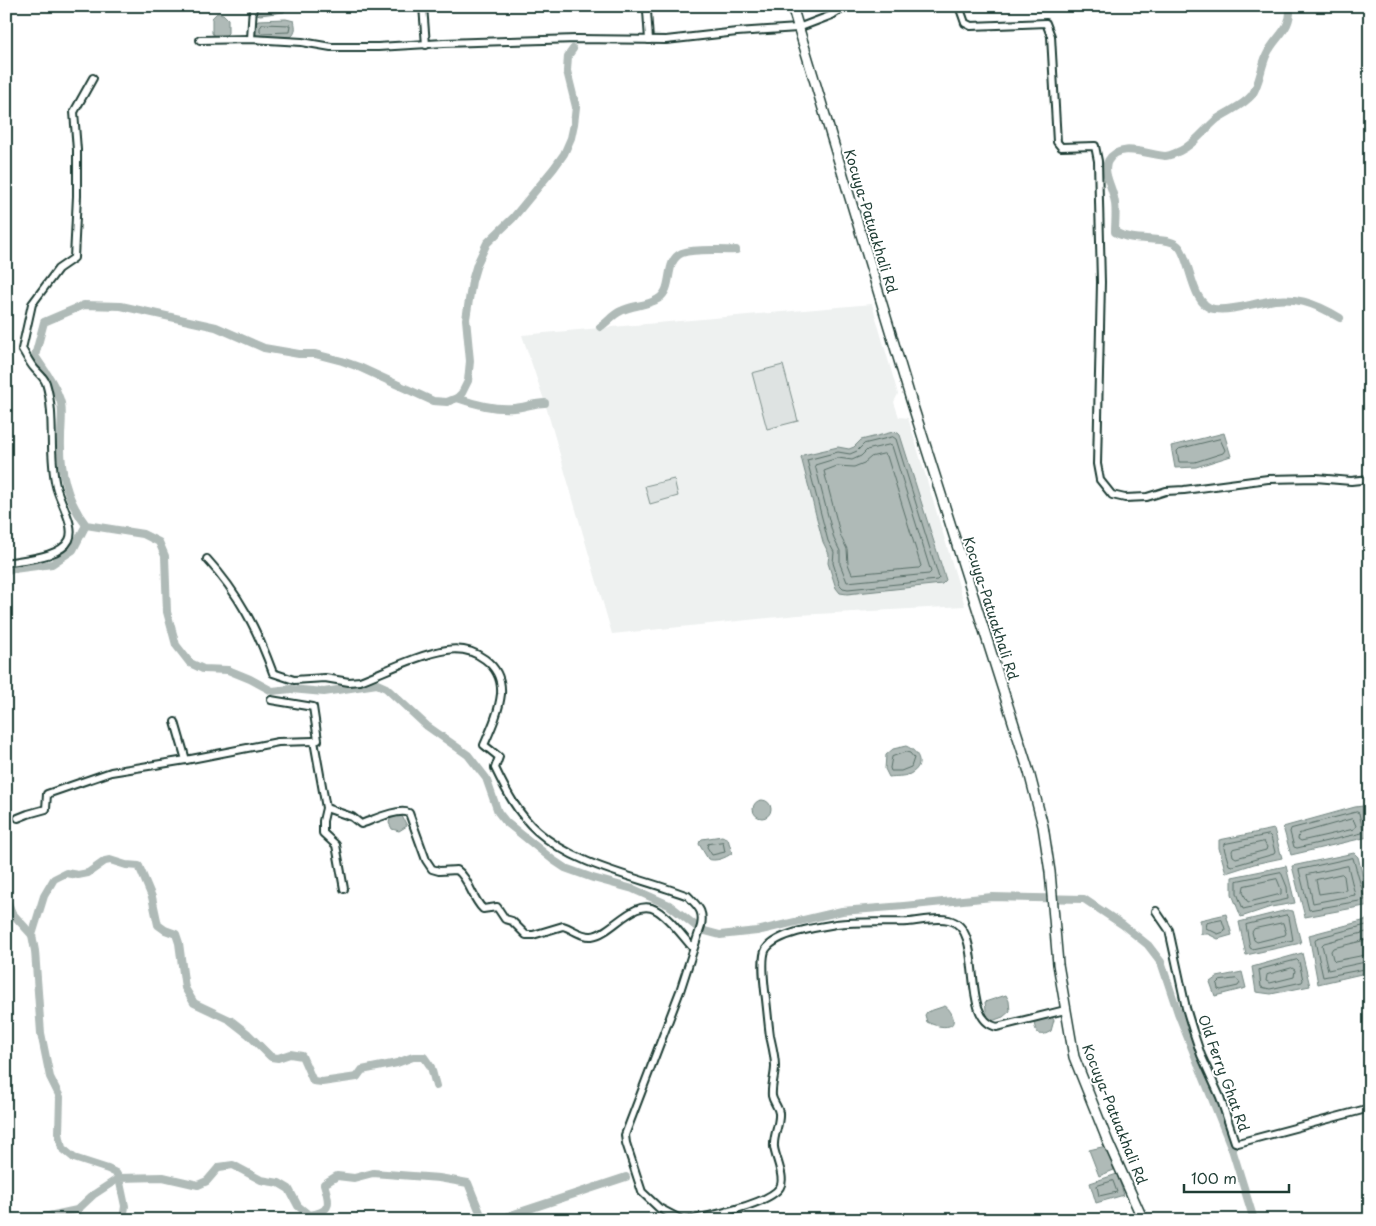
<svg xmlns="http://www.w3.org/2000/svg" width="1376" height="1226" viewBox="0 0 1376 1226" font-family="'Playpen Sans',sans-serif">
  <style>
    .built { fill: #eef1f0 }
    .green { fill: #dee3e2; stroke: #7e908b }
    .water { fill: #afbab7; stroke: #758883 }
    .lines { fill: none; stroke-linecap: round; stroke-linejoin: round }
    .shore { stroke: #596f68; stroke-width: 1 }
    .canal { stroke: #afbab7; stroke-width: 8 }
    .street-casing { stroke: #1f3d34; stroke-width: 10 }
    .secondary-casing { stroke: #1f3d34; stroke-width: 12 }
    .street { stroke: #fff; stroke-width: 6 }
    .secondary { stroke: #fff; stroke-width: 9 }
    .labels { text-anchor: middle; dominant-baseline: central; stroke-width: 4; stroke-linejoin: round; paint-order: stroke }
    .street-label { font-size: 14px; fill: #1f3d34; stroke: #fff }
  </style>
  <rect width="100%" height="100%" fill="#fff"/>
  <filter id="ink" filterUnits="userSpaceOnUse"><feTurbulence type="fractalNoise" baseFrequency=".02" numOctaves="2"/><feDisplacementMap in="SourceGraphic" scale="10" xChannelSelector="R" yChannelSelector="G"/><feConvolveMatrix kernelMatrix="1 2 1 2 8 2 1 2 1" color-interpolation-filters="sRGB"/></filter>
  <g filter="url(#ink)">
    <path class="built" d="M872,304l26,90 -4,8 5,15 9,1 57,188 -167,9 -186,19 -67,-231 -23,-68z"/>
    <g class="green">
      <path d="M783,365l15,56 -31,8 -15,-56z"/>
      <path d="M674,479l4,17 -28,8 -5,-18z"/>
    </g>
    <g class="water">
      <path d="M256,6h32l-4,6 -24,3 -3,-1z"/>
      <path d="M217,13l6,1 5,5v14l-4,4h-9l-3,-4v-15z"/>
      <path d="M286,19l8,2c2,6 2,12 -3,16h-35l-1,-10 3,-7z"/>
      <path d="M893,432l5,1 2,2 46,145 -4,4 -95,10 -7,-1 -4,-5 -8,-25 1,-9 -6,-12 -22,-85 2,-2 35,-8 11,2 5,-2 7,-7z"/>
      <path d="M1224,433l7,23 -35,11 -21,1 -4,-22z"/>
      <path d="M906,746c14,6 19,20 4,28 -7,3 -14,2 -21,3l-4,-8 1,-14 7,-6z"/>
      <circle cx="762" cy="809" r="9"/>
      <path d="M1363,806l5,31 -77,18 -8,-28 72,-20z"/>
      <path d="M393,815l9,1 5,10 -8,5 -7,-2 -3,-6 2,-7z"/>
      <path d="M1274,829l8,29 -28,6 -28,9 -7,-25v-8z"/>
      <path d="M722,836l6,3 4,14c-6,5 -17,9 -24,6l-9,-15 1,-3 2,-2z"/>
      <path d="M1354,853l4,4 12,48 -65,12 -13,-51z"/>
      <path d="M1286,866l9,37 -24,4 -30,10 -9,-23v-17z"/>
      <path d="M1287,910l6,1 8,32 -55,12 -7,-33z"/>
      <path d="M1226,914l6,21 -14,4 -10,-5h-7l-1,-14z"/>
      <path d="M1370,919v53l-52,12 -9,-49z"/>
      <path d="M1302,953l8,33 -39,8 -15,-2 -4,-25z"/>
      <path d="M1242,972l4,16 -31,8 -5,-14 7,-5z"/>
      <path d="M1006,995l3,6 1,10 -7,6 -11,4 -5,-3 -2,-16z"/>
      <path d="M945,1006c6,3 13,18 4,20 -6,2 -16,-1 -22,-4l-2,-7 2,-3z"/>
      <path d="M1048,1017h4l2,3 -3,11c-11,7 -15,3 -17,-8l1,-2z"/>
      <path d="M1106,1146l8,24 -15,6 -10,-26z"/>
      <path d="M1117,1174l7,21 -28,8 -6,-20z"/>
    </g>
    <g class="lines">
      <g class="shore">
        <path d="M263,24l27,1 -1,7 -27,1 -2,-1v-4z"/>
        <path d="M893,437l3,2 43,139 -2,2 -89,9 -5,-1 -3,-3 -7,-22 1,-11 -6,-11 -21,-81 31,-8 12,2 7,-3 7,-7z"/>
        <path d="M1220,439l5,11 -2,3 -28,9h-16l-2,-11 2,-2z"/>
        <path d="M889,445l3,1 39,126 -2,2 -82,8 -7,-18v-13l-6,-12 -19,-74 23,-7 14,2 9,-4 6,-6z"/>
        <path d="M884,454l3,2 34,110 -2,2 -67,6 -4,-10 -1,-15 -6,-12 -17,-66 13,-5 17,1 10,-4 7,-6z"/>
        <path d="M906,752l4,1 4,5 -3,9 -10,4h-10l-1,-3 2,-11z"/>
        <path d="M1357,812l2,1 4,18 -1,2 -65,15 -3,-1 -4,-15 1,-3z"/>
        <path d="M1352,819l2,2 2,5 -2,3 -53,12 -3,-2 1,-5z"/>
        <path d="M1269,835l2,2 4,15 -1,2 -42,12 -3,-1 -5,-17 1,-4z"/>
        <path d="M723,842l2,10 -13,3 -5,-8 1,-3z"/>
        <path d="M1264,842l3,5 -1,3 -30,8 -3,-2 -1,-5 1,-2z"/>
        <path d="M1353,858l12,42 -56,10 -10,-40z"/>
        <path d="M1348,866l7,29 -42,8 -6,-28z"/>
        <path d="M1281,872l6,15 1,12 -45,10 -6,-16v-12z"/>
        <path d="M1342,874l2,2 2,14 -27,4 -3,-14z"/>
        <path d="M1277,879l4,10v5l-32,8 -2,-1 -4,-9 1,-6z"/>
        <path d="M1287,915l2,2 4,23 -41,9 -2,-1 -4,-23z"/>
        <path d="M1222,920l3,9 -1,3 -6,2 -12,-6 1,-5z"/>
        <path d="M1283,923l3,10 -1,2 -28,7 -3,-2 -2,-8 2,-3z"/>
        <path d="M1370,924l-53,14 -2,3 8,36 47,-9"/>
        <path d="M1370,931l-46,12 -2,2 6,25 42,-9"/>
        <path d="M1370,939l-37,9 -2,3 2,8 2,2 35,-7"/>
        <path d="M1297,960l2,2 4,18 -1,2 -32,7 -9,-2 -2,-17z"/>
        <path d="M1292,968l3,2 -1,7 -24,6 -4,-2 1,-6z"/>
        <path d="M1237,979l3,4 -2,3 -17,4 -3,-1 -1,-5 3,-3z"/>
        <path d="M1113,1181l4,11 -18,4 -2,-10z"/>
      </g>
      <g class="canal">
        <path d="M1290,6c2,25 -15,29 -24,50 -5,12 -7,29 -14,39 -9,11 -24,16 -35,24 -12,10 -22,25 -37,32 -5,2 -10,5 -15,5 -17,-1 -46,-15 -57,5 -6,10 4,26 6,37 3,10 1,23 1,34 19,12 56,2 65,16 11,15 12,58 34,61 17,2 34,-4 50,-7 30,-7 51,1 76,16"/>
        <path d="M573,49l-5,7 -1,15 9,36 -2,17 -3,14 -7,16 -10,14 -41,50 -26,25 -10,21 -5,17 -6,38 4,42 -2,20 -6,12 -5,5 -10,4 -14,-1 -74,-34 -17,-6 -27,-7h-16l-35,-6 -48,-21 -95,-21 -37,-1 -40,17 -9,34c10,15 21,29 26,47 2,11 0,24 0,35 -1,33 5,61 25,87l57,9 16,8 6,14 2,56 9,33 14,18 13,6 25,1 22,9 22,12 19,-2 33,3 53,-8 9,4 41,38 41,29 18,23 12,34 8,10 47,38 12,8 28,10 40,11 36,16 28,22 8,4 15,4 37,-4 85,-20 62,-5 88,-9 92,2 39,26 25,20 13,17 17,51 54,136 22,71"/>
        <path d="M600,327c8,-5 12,-12 21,-16 11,-6 26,-5 37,-12 17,-10 5,-38 24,-46 14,-5 38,-2 54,-3"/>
        <path d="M457,398c17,6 38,12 57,10 11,-1 20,-5 31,-5"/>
        <path d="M6,570l46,-6 21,-14 13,-25"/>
        <path d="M6,898l6,15 20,22"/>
        <path d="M30,1220l47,-10 16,-15 26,-17 -3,-5 -8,-4 -34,-11 -12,-10 -3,-15 1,-36 -10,-20 -9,-44 -6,-82 -3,-16 12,-39 10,-17 12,-6 12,2 10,-2 17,-12 5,-1 16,5 13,1 13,31 6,28 7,5 11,4 3,9 6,45 9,15 36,17 18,14 23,23 7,1 12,-4 12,2 11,25 9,1 35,-5 5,-7 35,-7 16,-6h11l7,10 5,19"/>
        <path d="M123,1220l2,-14 -6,-28 44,-1 35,8 9,-4 12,-14 14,-2 28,15 18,3 10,6 9,17 11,9c23,-3 21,-12 15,-31l13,-8 17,2 19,-5 66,5 29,5 15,37"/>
        <path d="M496,1220l130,-43"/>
      </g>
      <g class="street-casing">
        <g id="street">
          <path d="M423,6l3,39"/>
          <path d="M648,6l-1,5 2,29"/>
          <path d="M959,6l6,17 6,3 75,-3 5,13 6,106 4,5 34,-1 3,15 3,121 -4,182 3,16 12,15 13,3 22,-1 19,-6 18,-1 84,-11 48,-1 35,3 19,-2"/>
          <path d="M251,39l2,-33"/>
          <path d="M200,40l51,-1 51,3 29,5h47l66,-4 133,-4 89,1 71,-8 61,-4 34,-13 14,-9"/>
          <path d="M207,559c32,35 50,70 66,114l21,7 31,-2 24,4 11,-1c26,-10 60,-27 87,-31 27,-4 56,14 54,44 -2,18 -10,35 -17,51l15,12 -4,11c11,23 23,46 42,63 40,36 102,46 151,65 10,11 16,14 13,30l-21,65 -55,144 1,8 16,49 17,16 23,12"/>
          <path d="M6,563c18,-4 54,-5 63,-23 7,-14 -10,-40 -13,-54 -8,-34 0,-70 -10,-103 -2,-6 -8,-10 -12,-15 -5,-6 -8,-13 -12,-19l10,-45 26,-35 16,-11 3,-62v-46l-3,-38 19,-34"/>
          <path d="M271,700l42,7 5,33 -4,1 12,67 -3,13v12l13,12 8,44"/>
          <path d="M175,722l11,38 92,-18 36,-1"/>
          <path d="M326,808l26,9 9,7c12,-4 37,-16 48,-11l17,47 6,9 7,2 18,-1c12,8 14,27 26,39l14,-2 8,12 7,2 14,14h7l30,-9c10,3 18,11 29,10 20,-2 42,-39 64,-26 14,8 26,26 37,38"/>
          <path d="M18,818l10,-4 18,-5 1,-15 64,-22 75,-12"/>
          <path d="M1156,911l13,19 17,78 7,23 8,24 19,42 15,45 3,1 132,-35"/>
          <path d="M685,1220c19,-2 85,-16 95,-33 6,-9 -5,-30 -6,-40 -1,-12 6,-22 5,-34 -1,-7 -6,-11 -7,-17 -1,-10 3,-20 3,-30 0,-10 -3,-21 -5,-30 -2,-15 -3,-30 -5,-45 -1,-10 -4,-34 1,-42 11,-16 51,-22 70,-25 24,-3 48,-1 72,-2 13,-1 28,-5 41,-2 38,9 9,99 48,107l68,-17"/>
        </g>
      </g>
      <g class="secondary-casing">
        <path id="secondary" d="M792,6l119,394 118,372 14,54 7,46 8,92 16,93 34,85 35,78"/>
      </g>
      <use href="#street" class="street"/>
      <use href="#secondary" class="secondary"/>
    </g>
  </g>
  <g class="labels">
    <g class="street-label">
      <text transform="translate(871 221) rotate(73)">Kocuya-Patuakhali Rd</text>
      <text transform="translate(991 608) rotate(72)">Kocuya-Patuakhali Rd</text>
      <text transform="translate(1224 1073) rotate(70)">Old Ferry Ghat Rd</text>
      <text transform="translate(1115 1114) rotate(68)">Kocuya-Patuakhali Rd</text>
    </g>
  </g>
  <rect width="1376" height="1226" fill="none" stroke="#fff" stroke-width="25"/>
  <rect x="12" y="12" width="1351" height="1201" fill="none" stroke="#1f3d34" stroke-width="2" filter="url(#ink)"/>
  <path d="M1184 1184v8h105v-8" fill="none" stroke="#1f3d34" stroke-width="2.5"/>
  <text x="1191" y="1184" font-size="15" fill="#1f3d34" stroke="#ffffff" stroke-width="4" paint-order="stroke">100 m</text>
</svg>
